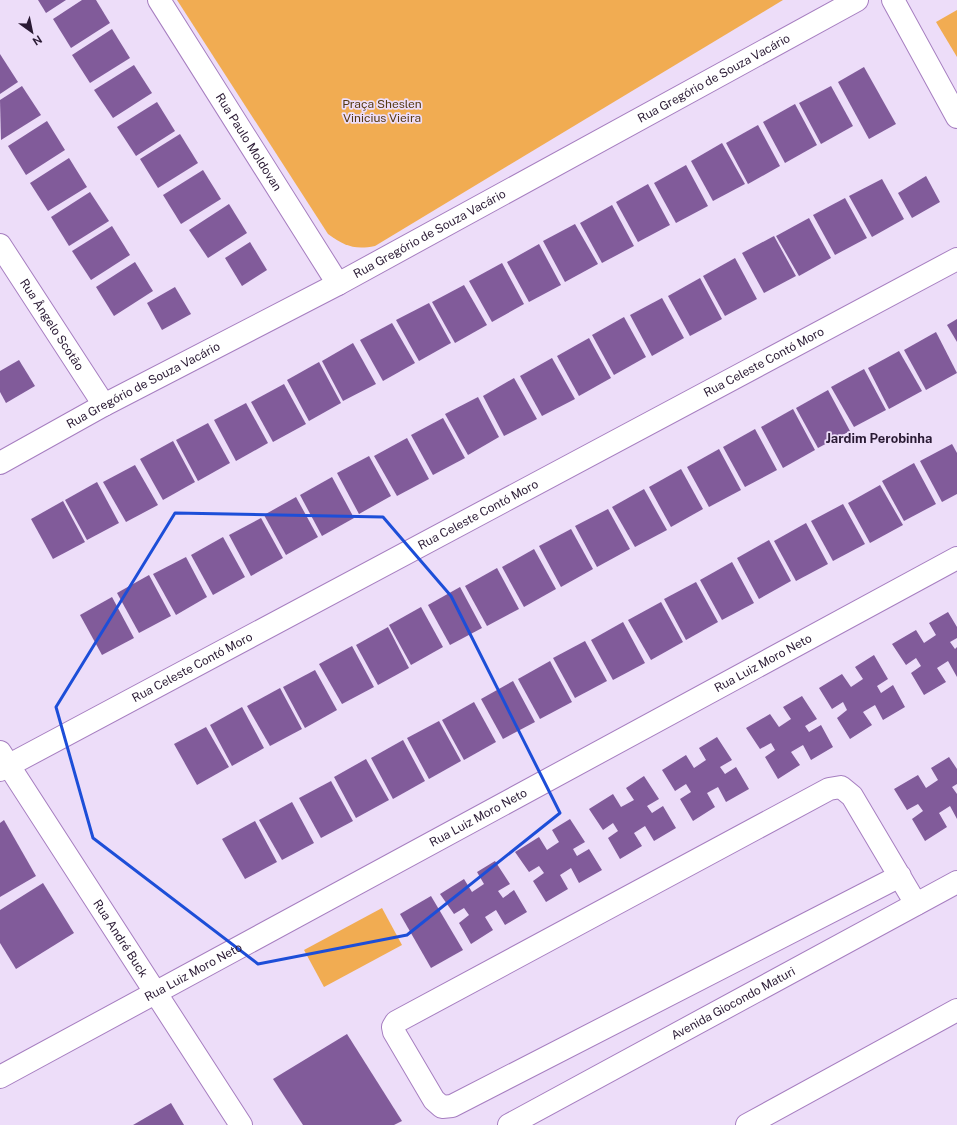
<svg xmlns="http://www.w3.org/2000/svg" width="957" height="1125" viewBox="0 0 957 1125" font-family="'Public Sans',sans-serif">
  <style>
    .green { fill: #f1ac52 }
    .building { fill: #815b9a }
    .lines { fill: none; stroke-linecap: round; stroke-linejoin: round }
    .minor-casing { stroke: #a67ec0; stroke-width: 24 }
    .minor { stroke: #fff; stroke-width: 22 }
    .marked { fill: none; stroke: #1d4ed8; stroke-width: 3; stroke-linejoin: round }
    .labels { text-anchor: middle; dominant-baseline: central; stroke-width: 3.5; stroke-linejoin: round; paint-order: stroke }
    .street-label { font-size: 12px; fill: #2a1a34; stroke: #edddf9 }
    .park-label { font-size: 12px; fill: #553911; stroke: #edddf9 }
    .neighbourhood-label { font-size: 13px; font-weight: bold; fill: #2a1a34; stroke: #edddf9 }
  </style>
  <rect width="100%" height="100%" fill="#edddf9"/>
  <g class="green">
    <path d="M177,0h606l-408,246c-21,4 -30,0 -47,-12z"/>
    <path d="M957,10v47l-21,-35z"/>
    <path d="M382,908l20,37 -78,42 -20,-37z"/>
  </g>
  <g class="building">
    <path d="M38,0h28l-20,13z"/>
    <path d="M82,0h14l14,23 -39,25 -18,-29z"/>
    <path d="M112,29l18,29 -40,25 -18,-28z"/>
    <path d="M0,54l18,28 -18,12z"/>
    <path d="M134,65l18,28 -39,25 -19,-28z"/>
    <path d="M864,67l32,57 -27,15 -31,-57z"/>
    <path d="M22,86l19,29 -40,25 -1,-40z"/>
    <path d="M831,86l22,40 -32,18 -22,-41z"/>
    <path d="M157,102l18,29 -39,25 -19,-29z"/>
    <path d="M795,104l22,41 -32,18 -22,-41z"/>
    <path d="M47,121l18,29 -39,25 -18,-29z"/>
    <path d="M758,125l22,41 -32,18 -22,-41z"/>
    <path d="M180,134l18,29 -40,25 -18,-29z"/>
    <path d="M722,143l23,41 -32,17 -22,-40z"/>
    <path d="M69,158l18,29 -39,24 -18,-28z"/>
    <path d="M686,165l22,41 -32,17 -22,-40z"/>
    <path d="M203,170l18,29 -40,25 -18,-29z"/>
    <path d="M926,176l14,26 -28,16 -14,-25z"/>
    <path d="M882,179l22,40 -32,18 -23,-41z"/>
    <path d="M648,184l22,41 -32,17 -22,-40z"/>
    <path d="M90,192l19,29 -40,25 -18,-29z"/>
    <path d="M845,198l22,40 -32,17 -22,-40z"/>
    <path d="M229,204l18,29 -39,25 -19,-28z"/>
    <path d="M612,205l22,41 -32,17 -22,-40z"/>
    <path d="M809,218l22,40 -32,18 -23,-40z"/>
    <path d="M575,224l23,40 -33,18 -22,-41z"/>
    <path d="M112,226l18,29 -39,25 -19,-29z"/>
    <path d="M774,236l22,40 -32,17 -22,-40z"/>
    <path d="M250,242l17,28 -25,16 -17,-28z"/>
    <path d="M539,244l22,41 -32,17 -22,-40z"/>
    <path d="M735,258l22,41 -32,17 -22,-40z"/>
    <path d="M135,262l18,29 -39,25 -18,-29z"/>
    <path d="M502,263l22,41 -32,18 -23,-41z"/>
    <path d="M700,278l22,41 -32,17 -22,-40z"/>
    <path d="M464,285l23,40 -32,18 -23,-41z"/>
    <path d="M175,287l16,27 -29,16 -15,-27z"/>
    <path d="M662,298l22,40 -32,18 -22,-41z"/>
    <path d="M429,303l22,40 -32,18 -23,-41z"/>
    <path d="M624,317l22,40 -32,18 -22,-40z"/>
    <path d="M957,319v23l-10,-17z"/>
    <path d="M392,323l23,40 -32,18 -23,-41z"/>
    <path d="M936,332l21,41 -31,17 -22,-40z"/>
    <path d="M589,338l22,40 -32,18 -22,-40z"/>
    <path d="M353,343l23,41 -33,17 -21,-40z"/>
    <path d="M899,351l23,40 -33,18 -21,-41z"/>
    <path d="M552,358l23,41 -33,17 -22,-40z"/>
    <path d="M19,360l16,26 -29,17 -6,-11v-21z"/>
    <path d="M319,362l22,41 -32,18 -22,-41z"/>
    <path d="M864,369l22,41 -32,17 -23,-40z"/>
    <path d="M514,378l23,41 -33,17 -21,-40z"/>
    <path d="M284,384l22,40 -33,18 -22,-40z"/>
    <path d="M828,390l22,41 -32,17 -22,-40z"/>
    <path d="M478,397l21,40 -31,18 -23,-41z"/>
    <path d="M246,403l22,40 -32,18 -22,-41z"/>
    <path d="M793,409l22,41 -32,18 -22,-41z"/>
    <path d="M443,418l22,40 -32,17 -22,-40z"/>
    <path d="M208,423l22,40 -32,18 -22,-41z"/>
    <path d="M755,429l22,41 -32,17 -22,-40z"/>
    <path d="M407,438l22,41 -32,17 -23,-40z"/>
    <path d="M173,441l22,41 -32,18 -23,-41z"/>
    <path d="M952,444l5,9v41l-15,8 -22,-41z"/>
    <path d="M719,449l22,41 -32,17 -22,-40z"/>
    <path d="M369,456l22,40 -32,18 -22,-41z"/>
    <path d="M914,463l22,41 -32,17 -22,-40z"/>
    <path d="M135,465l23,40 -32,17 -23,-40z"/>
    <path d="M681,469l22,40 -32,18 -22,-40z"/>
    <path d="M332,477l22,41 -32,18 -22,-41z"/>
    <path d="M97,482l22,41 -32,17 -22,-40z"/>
    <path d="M880,485l23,40 -33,18 -22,-40z"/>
    <path d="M644,489l23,41 -32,17 -23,-40z"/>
    <path d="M296,497l22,40 -32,18 -22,-40z"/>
    <path d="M63,501l22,41 -32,17 -22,-40z"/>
    <path d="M843,504l22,40 -32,17 -22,-40z"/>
    <path d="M608,509l22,40 -33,18 -22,-41z"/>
    <path d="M261,518l22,40 -32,18 -22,-41z"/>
    <path d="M806,523l22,41 -32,17 -22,-40z"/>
    <path d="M571,529l22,40 -32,18 -22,-41z"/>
    <path d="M223,537l22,40 -32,18 -22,-40z"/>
    <path d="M769,540l22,41 -32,18 -22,-41z"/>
    <path d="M534,549l22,40 -32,18 -22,-40z"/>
    <path d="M186,557l21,40 -31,18 -23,-41z"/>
    <path d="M732,562l22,41 -32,17 -22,-40z"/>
    <path d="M497,568l22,41 -32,17 -22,-40z"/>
    <path d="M149,575l22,41 -32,17 -22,-40z"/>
    <path d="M696,582l22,40 -32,18 -22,-41z"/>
    <path d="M460,587l22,41 -32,17 -22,-40z"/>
    <path d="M112,597l22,41 -32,17 -22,-40z"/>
    <path d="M661,602l22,40 -32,18 -23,-40z"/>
    <path d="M421,607l22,40 -32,18 -22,-40z"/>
    <path d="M948,612l9,15v11l-7,4 5,7 2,-2v30l-9,-16 -11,7 9,14 -22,13 -13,-22 10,-7 -5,-8 -10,7 -14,-21 24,-14 8,13 12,-8 -7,-12z"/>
    <path d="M623,622l22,41 -32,17 -22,-40z"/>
    <path d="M388,627l21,41 -31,17 -22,-40z"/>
    <path d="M585,641l22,40 -32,17 -22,-40z"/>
    <path d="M352,646l22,41 -32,17 -23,-40z"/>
    <path d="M874,655l14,24 -11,7 4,7 12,-8 12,22 -22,13 -8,-15 -12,7 9,13 -22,14 -13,-21 10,-8 -4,-8 -11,7 -13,-21 23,-14 9,13 12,-8 -8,-12z"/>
    <path d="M550,661l22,41 -32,17 -22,-40z"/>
    <path d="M315,670l22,40 -32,18 -22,-41z"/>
    <path d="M513,681l22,41 -32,17 -22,-40z"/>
    <path d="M280,688l22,41 -32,17 -23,-40z"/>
    <path d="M802,696l15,23 -12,7 4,6 12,-7 12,22 -22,13 -8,-15 -12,7 9,13 -22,14 -13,-22 10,-7 -4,-7 -11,6 -14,-21 24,-14 9,13 12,-8 -8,-12z"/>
    <path d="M474,702l22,40 -32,18 -22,-40z"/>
    <path d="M242,707l22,41 -32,18 -22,-41z"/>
    <path d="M439,721l22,40 -32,18 -22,-41z"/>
    <path d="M206,727l23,40 -32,18 -23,-41z"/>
    <path d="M717,737l15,23 -12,7 5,7 11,-7 13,22 -23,13 -8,-15 -11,6 8,14 -22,14 -13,-22 11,-7 -5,-8 -11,7 -13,-21 24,-15 8,13 12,-8 -7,-12z"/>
    <path d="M403,740l22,41 -32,18 -22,-41z"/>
    <path d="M949,757l8,12v15l-5,3 5,7v25l-7,-13 -11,7 8,14 -22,14 -13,-22 11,-8 -5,-7 -11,6 -13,-21 24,-14 8,13 12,-8 -7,-12z"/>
    <path d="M366,759l23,41 -33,18 -22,-41z"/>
    <path d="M644,776l15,23 -12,7 5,7 11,-7 13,22 -22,13 -9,-15 -11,7 8,13 -22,13 -12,-21 10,-7 -5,-8 -10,7 -14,-21 24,-15 8,13 13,-7 -8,-12z"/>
    <path d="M331,781l22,40 -32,17 -22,-40z"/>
    <path d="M292,802l22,41 -32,17 -23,-40z"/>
    <path d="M570,819l15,23 -12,7 4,7 12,-7 13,21 -23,13 -8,-15 -11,7 8,14 -22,13 -13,-21 11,-8 -5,-7 -10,6 -14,-20 24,-15 8,13 12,-8 -7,-12z"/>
    <path d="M4,820l32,56 -36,21v-74z"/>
    <path d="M255,821l22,41 -32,17 -23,-40z"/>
    <path d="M495,861l15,23 -12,7 5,7 11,-8 13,22 -22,13 -9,-15 -11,7 8,13 -22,14 -12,-21 10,-8 -5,-7 -10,6 -14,-20 24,-15 8,13 12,-8 -7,-12z"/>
    <path d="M43,883l31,50 -58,36 -16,-26v-33z"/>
    <path d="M431,896l32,54 -32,18 -31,-54z"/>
    <path d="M347,1034l55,87 -8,4h-91l-30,-46z"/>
    <path d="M171,1103l13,22h-51z"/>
  </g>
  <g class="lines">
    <g class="minor-casing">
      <g id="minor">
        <path id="s1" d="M159,0l179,284"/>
        <path d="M893,0l64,117"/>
        <path id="s2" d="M0,245l104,160"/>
        <path id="s3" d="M0,463l104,-58 234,-121 519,-284"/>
        <path id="s4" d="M0,752l241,373"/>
        <path id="s5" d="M0,770l957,-511"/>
        <path d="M900,876l-448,230 -10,1 -8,-7 -40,-68 -1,-5 3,-5 433,-233 12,-2 11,9 64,108"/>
        <path id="s6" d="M0,1077l957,-519"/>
        <path id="s7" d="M509,1125l448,-243"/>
        <path d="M747,1125l210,-115"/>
      </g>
    </g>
    <use href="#minor" class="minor"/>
  </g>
  <path class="marked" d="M175,513l208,4 68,79 109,217 -153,122 -149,29 -165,-126 -37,-131z"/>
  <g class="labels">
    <g class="street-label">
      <text stroke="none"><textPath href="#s3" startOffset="811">Rua Gregório de Souza Vacário</textPath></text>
      <text stroke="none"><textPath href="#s1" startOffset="168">Rua Paulo Moldovan</textPath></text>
      <text stroke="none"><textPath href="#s3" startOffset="487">Rua Gregório de Souza Vacário</textPath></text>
      <text stroke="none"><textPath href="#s2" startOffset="95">Rua Ângelo Scotão</textPath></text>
      <text stroke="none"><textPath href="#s5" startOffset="866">Rua Celeste Contó Moro</textPath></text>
      <text stroke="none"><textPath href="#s3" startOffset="163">Rua Gregório de Souza Vacário</textPath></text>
      <text stroke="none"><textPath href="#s5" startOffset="542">Rua Celeste Contó Moro</textPath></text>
      <text stroke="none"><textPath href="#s6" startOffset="868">Rua Luiz Moro Neto</textPath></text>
      <text stroke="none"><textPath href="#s5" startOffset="218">Rua Celeste Contó Moro</textPath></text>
      <text stroke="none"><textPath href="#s6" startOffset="544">Rua Luiz Moro Neto</textPath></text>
      <text stroke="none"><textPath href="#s4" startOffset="222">Rua André Buck</textPath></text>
      <text stroke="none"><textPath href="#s6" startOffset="220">Rua Luiz Moro Neto</textPath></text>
      <text stroke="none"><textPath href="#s7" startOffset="255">Avenida Giocondo Maturi</textPath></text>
    </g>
    <g class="park-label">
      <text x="382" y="104">Praça Sheslen<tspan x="382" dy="14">Vinicius Vieira</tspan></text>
    </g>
    <g class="neighbourhood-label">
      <text x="879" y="438">Jardim Perobinha</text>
    </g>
  </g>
  <g transform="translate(32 32) rotate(147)" stroke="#edddf9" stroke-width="3" paint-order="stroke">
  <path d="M0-3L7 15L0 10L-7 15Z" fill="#2a1a34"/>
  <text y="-6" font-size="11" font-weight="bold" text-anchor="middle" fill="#2a1a34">N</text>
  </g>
</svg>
